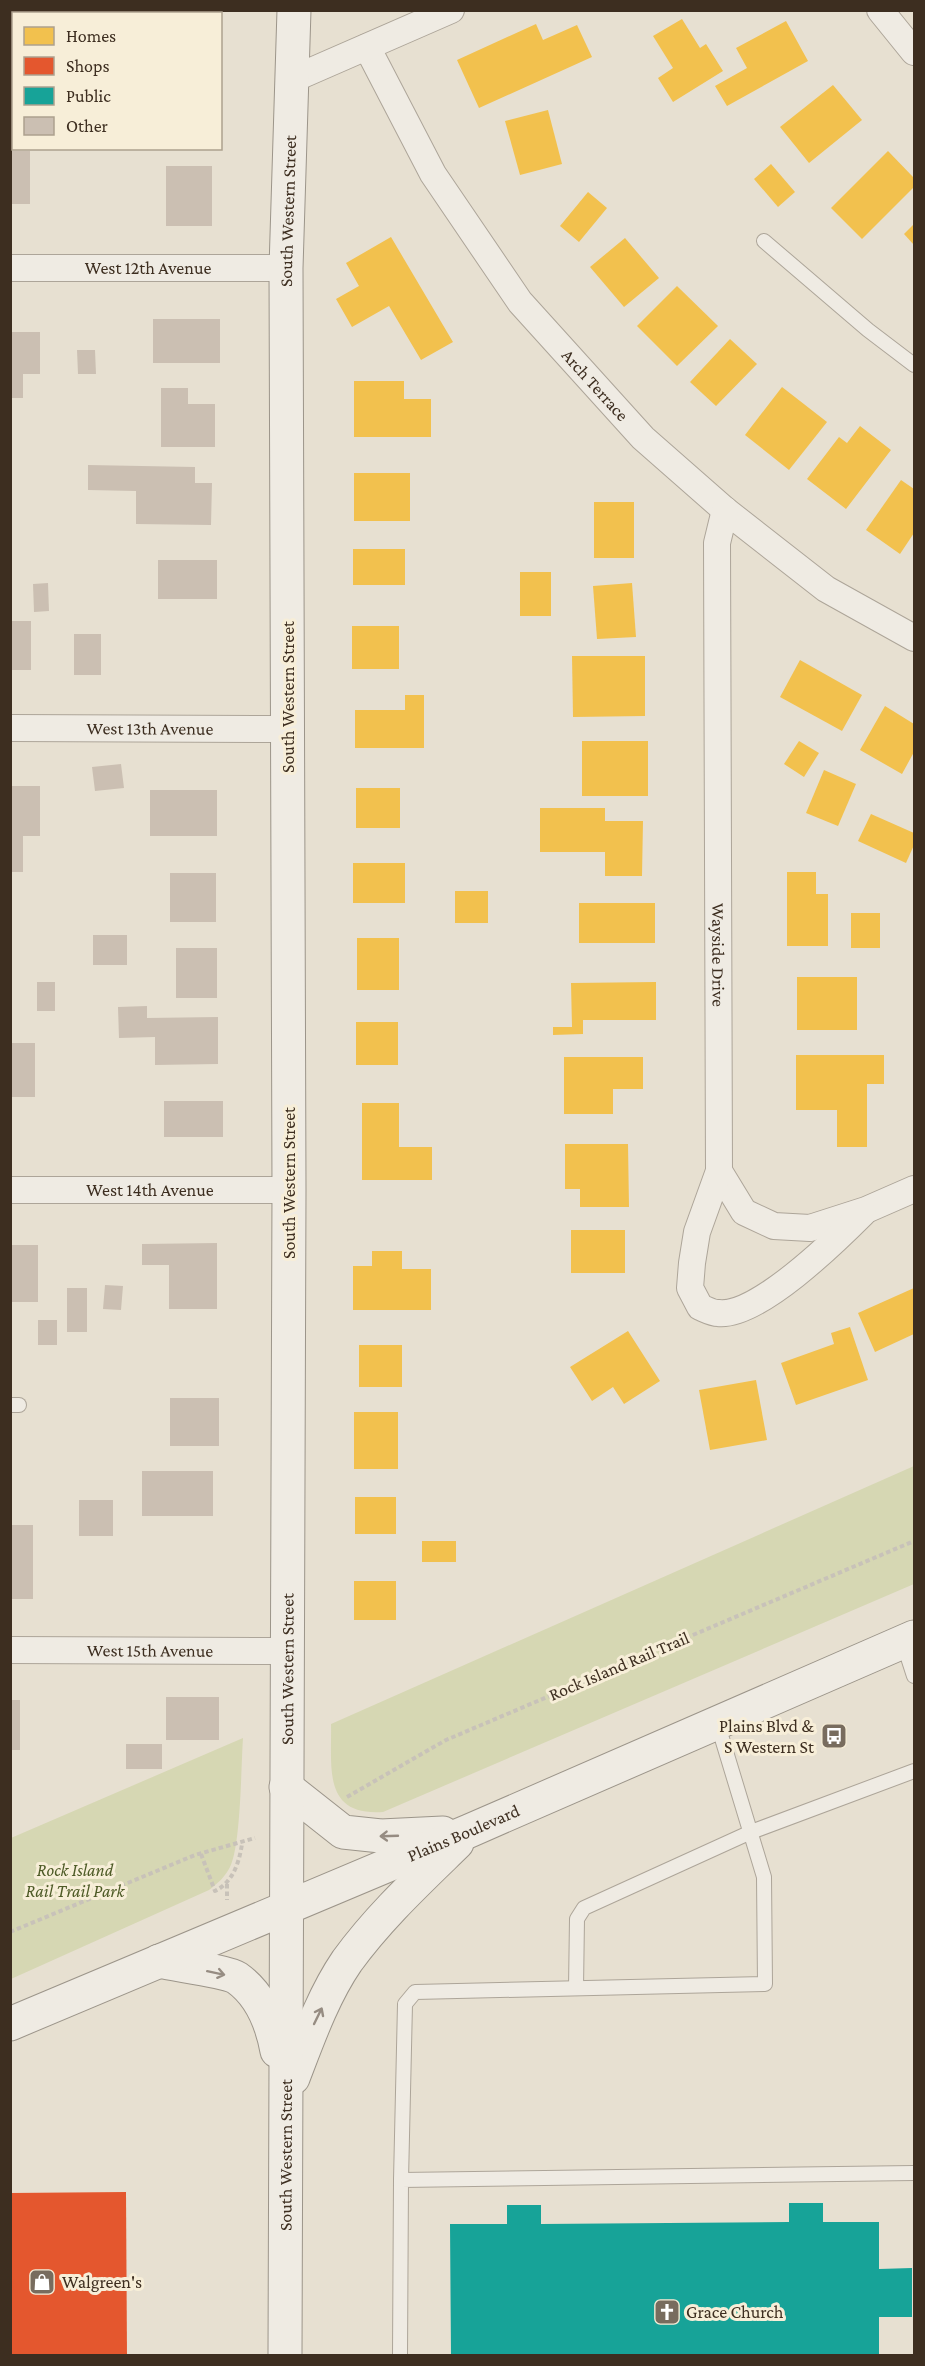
<svg xmlns="http://www.w3.org/2000/svg" width="925" height="2366" viewBox="0 0 925 2366" font-family="'Crimson Pro',serif">
  <style>
    .green { fill: #d6d7b3 }
    .homes { fill: #f2c14e }
    .shops { fill: #e4572e }
    .public { fill: #17a398 }
    .building { fill: #cbbfb2 }
    .lines { fill: none; stroke-linecap: round; stroke-linejoin: round }
    .lane-casing { stroke: #ada599; stroke-width: 16 }
    .street-casing { stroke: #ada599; stroke-width: 28 }
    .secondary-casing { stroke: #9c958a; stroke-width: 35 }
    .path { stroke: #c8c2b9; stroke-width: 4; stroke-dasharray: 4.5 3; stroke-linecap: butt }
    .lane { stroke: #efebe3; stroke-width: 14 }
    .street { stroke: #efebe3; stroke-width: 26 }
    .secondary { stroke: #efebe3; stroke-width: 33 }
    .oneway { stroke: #968c82 }
    .labels { text-anchor: middle; dominant-baseline: central; stroke-width: 6; stroke-linejoin: round; paint-order: stroke }
    .street-label { font-size: 18px; fill: #3d2e20; stroke: #f7eed8 }
    .poi-label { font-size: 18px; fill: #3d2e20; stroke: #f7eed8; text-anchor: start }
    .park-label { font-size: 18px; font-style: italic; fill: #4d5a26; stroke: #f7eed8 }
  </style>
  <rect width="100%" height="100%" fill="#e7e0d1"/>
  <g class="green">
    <path d="M914,1466v118l-531,228c-61,4 -51,-45 -52,-88z"/>
    <path d="M243,1738c-2,28 -2,107 -13,129 -5,10 -12,16 -21,23l-198,89v-141z"/>
  </g>
  <g class="homes">
    <path d="M682,19l18,29 6,-4 17,27 -50,31 -15,-24 15,-10 -20,-32z"/>
    <path d="M786,21l22,40 -81,45 -12,-20 32,-18 -11,-20z"/>
    <path d="M536,24l7,16 34,-15 15,32 -113,51 -22,-48z"/>
    <path d="M833,85l29,35 -53,43 -29,-36z"/>
    <path d="M548,110l14,54 -42,11 -15,-54z"/>
    <path d="M888,151l26,27v9l-52,52 -31,-31z"/>
    <path d="M771,164l24,28 -17,15 -24,-28z"/>
    <path d="M588,192l19,16 -28,34 -19,-16z"/>
    <path d="M914,224v21l-10,-11z"/>
    <path d="M391,237l62,105 -32,18 -32,-54 -37,21 -16,-28 23,-13 -13,-23z"/>
    <path d="M625,238l34,40 -35,29 -34,-40z"/>
    <path d="M677,286l41,40 -41,40 -40,-40z"/>
    <path d="M730,339l27,25 -41,42 -26,-24z"/>
    <path d="M354,381h50v18h27v38h-77z"/>
    <path d="M782,387l45,35 -38,48 -44,-35z"/>
    <path d="M860,426l31,24 -45,59 -39,-30 32,-42 8,6z"/>
    <rect x="354" y="473" width="56" height="48"/>
    <path d="M901,480l13,9v44l-14,21 -34,-24z"/>
    <rect x="594" y="502" width="40" height="56"/>
    <rect x="353" y="549" width="52" height="36"/>
    <rect x="520" y="572" width="31" height="44"/>
    <path d="M632,583l4,54 -39,2 -4,-53z"/>
    <rect x="352" y="626" width="47" height="43"/>
    <path d="M572,656h73v60l-72,1z"/>
    <path d="M800,660l62,35 -20,36 -62,-34z"/>
    <path d="M405,695h19v53h-69v-38h50z"/>
    <path d="M885,706l29,18v28l-12,22 -42,-24z"/>
    <rect x="582" y="741" width="66" height="55"/>
    <path d="M799,741l20,12 -15,24 -20,-13z"/>
    <path d="M824,770l32,14 -18,42 -32,-13z"/>
    <rect x="356" y="788" width="44" height="40"/>
    <path d="M540,808h65v13h38l-1,55h-37v-24h-65z"/>
    <path d="M871,814l43,19v12l-8,18 -48,-22z"/>
    <rect x="353" y="863" width="52" height="40"/>
    <path d="M787,872h29v22h12v52h-41z"/>
    <rect x="455" y="891" width="33" height="32"/>
    <rect x="579" y="903" width="76" height="40"/>
    <rect x="851" y="913" width="29" height="35"/>
    <rect x="357" y="938" width="42" height="52"/>
    <rect x="797" y="977" width="60" height="53"/>
    <path d="M656,982v38h-73v14l-30,1v-8h19l-1,-44z"/>
    <rect x="356" y="1022" width="42" height="43"/>
    <path d="M796,1055h88v29h-17v63h-30v-37h-41z"/>
    <path d="M564,1057h79v32h-30v25h-49z"/>
    <path d="M362,1103h37v44h33v33h-70z"/>
    <path d="M565,1144h63l1,63h-49v-18h-15z"/>
    <rect x="571" y="1230" width="54" height="43"/>
    <path d="M372,1251h30v18h29v41h-78v-44h19z"/>
    <path d="M914,1288v46l-39,18 -17,-39z"/>
    <path d="M850,1327l18,53 -72,25 -15,-42 53,-19 -3,-11z"/>
    <path d="M628,1331l32,50 -36,23 -11,-17 -21,14 -22,-34z"/>
    <rect x="359" y="1345" width="43" height="42"/>
    <path d="M756,1380l11,60 -57,10 -11,-60z"/>
    <rect x="354" y="1412" width="44" height="57"/>
    <rect x="355" y="1497" width="41" height="37"/>
    <rect x="422" y="1541" width="34" height="21"/>
    <rect x="354" y="1581" width="42" height="39"/>
  </g>
  <path class="shops" d="M126,2192l1,164h-117v-163z"/>
  <path class="public" d="M789,2203h34v19h56v47l33,-1v49h-33v39h-428l-1,-132h57v-19h34v19l248,-2z"/>
  <g class="building">
    <rect x="10" y="151" width="20" height="53"/>
    <rect x="166" y="166" width="46" height="60"/>
    <rect x="153" y="319" width="67" height="44"/>
    <path d="M10,332h30v42h-17v24h-13z"/>
    <path d="M77,350h18l1,24h-18z"/>
    <path d="M161,388h27v16h27v43h-54z"/>
    <path d="M88,465l107,2v16h17l-1,42 -75,-1v-33l-48,-1z"/>
    <rect x="158" y="560" width="59" height="39"/>
    <path d="M48,583l1,28 -15,1 -1,-28z"/>
    <rect x="10" y="621" width="21" height="49"/>
    <rect x="74" y="634" width="27" height="41"/>
    <path d="M121,764l3,24 -29,3 -3,-24z"/>
    <path d="M10,786h30v50h-17v36h-13z"/>
    <rect x="150" y="790" width="67" height="46"/>
    <rect x="170" y="873" width="46" height="49"/>
    <rect x="93" y="935" width="34" height="30"/>
    <rect x="176" y="948" width="41" height="50"/>
    <rect x="37" y="982" width="18" height="29"/>
    <path d="M147,1006v12l71,-1v47l-63,1v-28l-36,1 -1,-31z"/>
    <rect x="10" y="1043" width="25" height="54"/>
    <rect x="164" y="1101" width="59" height="36"/>
    <path d="M217,1243v66h-48v-44h-27v-21z"/>
    <rect x="10" y="1245" width="28" height="57"/>
    <path d="M105,1285l18,1 -2,24 -18,-1z"/>
    <rect x="67" y="1288" width="20" height="44"/>
    <rect x="38" y="1320" width="19" height="25"/>
    <rect x="170" y="1398" width="49" height="48"/>
    <rect x="142" y="1471" width="71" height="45"/>
    <rect x="79" y="1500" width="34" height="36"/>
    <rect x="10" y="1525" width="23" height="74"/>
    <rect x="166" y="1697" width="53" height="43"/>
    <rect x="10" y="1700" width="10" height="50"/>
    <rect x="126" y="1744" width="36" height="25"/>
  </g>
  <g class="lines">
    <g class="lane-casing">
      <g id="lane">
        <path d="M764,241l104,89 46,35"/>
        <path d="M10,1405h9"/>
        <path d="M903,1642l11,34"/>
        <path d="M576,1988l1,-69 7,-11 167,-76 163,-61"/>
        <path d="M401,2180l4,-176 10,-12 350,-8 -1,-107 -47,-155"/>
        <path d="M400,2356l1,-176 513,-7"/>
      </g>
    </g>
    <g class="street-casing">
      <g id="street">
        <path d="M880,10l34,42"/>
        <path id="s1" d="M367,47l66,127 87,128 123,136 82,72 101,79 88,49"/>
        <path d="M293,79l158,-69"/>
        <path id="s2" d="M10,268h276"/>
        <path id="s3" d="M725,510l-8,33 2,628 25,41 30,14 36,2 56,-18 48,-21"/>
        <path id="s4" d="M10,728l278,1"/>
        <path d="M719,1171l-22,61 -5,31 -2,25 10,19c5,2 12,6 18,6 39,5 118,-73 145,-100"/>
        <path id="s5" d="M10,1190h279"/>
        <path id="s6" d="M10,1650l278,1"/>
      </g>
    </g>
    <g class="secondary-casing">
      <g id="secondary">
        <path d="M286,1787l57,45 38,4 62,-3"/>
        <path d="M159,1961c16,4 67,10 78,17 24,17 35,46 40,73"/>
        <path id="s7" d="M10,2024l459,-193 445,-194"/>
        <path d="M293,2078c15,-39 30,-82 54,-117 32,-44 71,-80 110,-118"/>
        <path id="s8" d="M285,2356l4,-1166 -3,-922 8,-258"/>
      </g>
    </g>
    <g class="path">
      <path d="M347,1797l99,-57 468,-199"/>
      <path d="M201,1854l14,37c18,-9 24,-28 27,-47"/>
      <path d="M227,1884v16"/>
      <path d="M10,1932l185,-77 60,-17"/>
    </g>
    <use href="#lane" class="lane"/>
    <use href="#street" class="street"/>
    <use href="#secondary" class="secondary"/>
  </g>
  <defs><path id="oneway-shaft" d="M-6 0H5M1.5-3L5.5 0L1.5 3" fill="none" stroke-width="1.6" stroke-linecap="round" stroke-linejoin="round" transform="scale(1.5)"/></defs>
  <g class="oneway">
    <use href="#oneway-shaft" transform="translate(389 1836) rotate(178)"/>
    <use href="#oneway-shaft" transform="translate(216 1973) rotate(12)"/>
    <use href="#oneway-shaft" transform="translate(318 2016) rotate(-64)"/>
  </g>
  <defs>
    <g id="bus-square" transform="scale(1.35)"><rect x="-9" y="-9" width="18" height="18" rx="4" fill="#786c5e" stroke="#f7eed8"/><path d="M-5-6H5V4H4V6H2V4H-2V6H-4V4H-5ZM-3.5-4V0h7V-4ZM-3.5 1.2v1.5H-2V1.2ZM2 1.2v1.5H3.5V1.2Z" fill="#fff"/></g>
    <g id="shop-square" transform="scale(1.35)"><rect x="-9" y="-9" width="18" height="18" rx="4" fill="#786c5e" stroke="#f7eed8"/><path d="M-5-2.5h2.3a2.7 3.5 0 0 1 5.4 0H5L5.5 6h-11ZM-1.5-2.5h3a1.5 2.3 0 0 0-3 0Z" fill="#fff"/></g>
    <g id="church-square" transform="scale(1.35)"><rect x="-9" y="-9" width="18" height="18" rx="4" fill="#786c5e" stroke="#f7eed8"/><path d="M-1.2-6h2.4v3.5h3.3v2.4h-3.3V6h-2.4V-.1h-3.3v-2.4h3.3Z" fill="#fff"/></g>
  </defs>
  <g fill-rule="evenodd">
    <use href="#bus-square" x="834" y="1736"/>
    <use href="#shop-square" x="42" y="2282"/>
    <use href="#church-square" x="667" y="2312"/>
  </g>
  <g class="labels">
    <g class="street-label">
      <text stroke="none"><textPath href="#s8" startOffset="2145">South Western Street</textPath></text>
      <text stroke="none"><textPath href="#s2" startOffset="138">West 12th Avenue</textPath></text>
      <text stroke="none"><textPath href="#s1" startOffset="410">Arch Terrace</textPath></text>
      <text transform="translate(288 697) rotate(-90)">South Western Street</text>
      <text stroke="none"><textPath href="#s4" startOffset="140">West 13th Avenue</textPath></text>
      <text stroke="none"><textPath href="#s3" startOffset="446">Wayside Drive</textPath></text>
      <text transform="translate(289 1183) rotate(-90)">South Western Street</text>
      <text stroke="none"><textPath href="#s5" startOffset="140">West 14th Avenue</textPath></text>
      <text stroke="none"><textPath href="#s6" startOffset="140">West 15th Avenue</textPath></text>
      <text transform="translate(619 1666) rotate(-23)">Rock Island Rail Trail</text>
      <text stroke="none"><textPath href="#s8" startOffset="687">South Western Street</textPath></text>
      <text stroke="none"><textPath href="#s7" startOffset="492">Plains Boulevard</textPath></text>
      <text stroke="none"><textPath href="#s8" startOffset="201">South Western Street</textPath></text>
    </g>
    <g class="poi-label">
      <text x="814" y="1726" text-anchor="end">Plains Blvd &amp;<tspan x="814" dy="21">S Western St</tspan></text>
      <text x="62" y="2282">Walgreen's</text>
      <text x="686" y="2312">Grace Church</text>
    </g>
    <g class="park-label">
      <text x="75" y="1870">Rock Island<tspan x="75" dy="21">Rail Trail Park</tspan></text>
    </g>
  </g>
  <rect width="925" height="2366" fill="none" stroke="#3d2e20" stroke-width="24"/>
  <rect x="12" y="12" width="210" height="138" fill="#f7eed8" stroke="#ada18e" stroke-width="1.5"/>
  <rect x="24" y="27" width="30" height="18" fill="#f2c14e" stroke="#ada18e" stroke-width="1.5"/>
  <text x="66" y="42" font-size="18" fill="#3d2e20">Homes</text>
  <rect x="24" y="57" width="30" height="18" fill="#e4572e" stroke="#ada18e" stroke-width="1.5"/>
  <text x="66" y="72" font-size="18" fill="#3d2e20">Shops</text>
  <rect x="24" y="87" width="30" height="18" fill="#17a398" stroke="#ada18e" stroke-width="1.5"/>
  <text x="66" y="102" font-size="18" fill="#3d2e20">Public</text>
  <rect x="24" y="117" width="30" height="18" fill="#cbbfb2" stroke="#ada18e" stroke-width="1.5"/>
  <text x="66" y="132" font-size="18" fill="#3d2e20">Other</text>
</svg>
